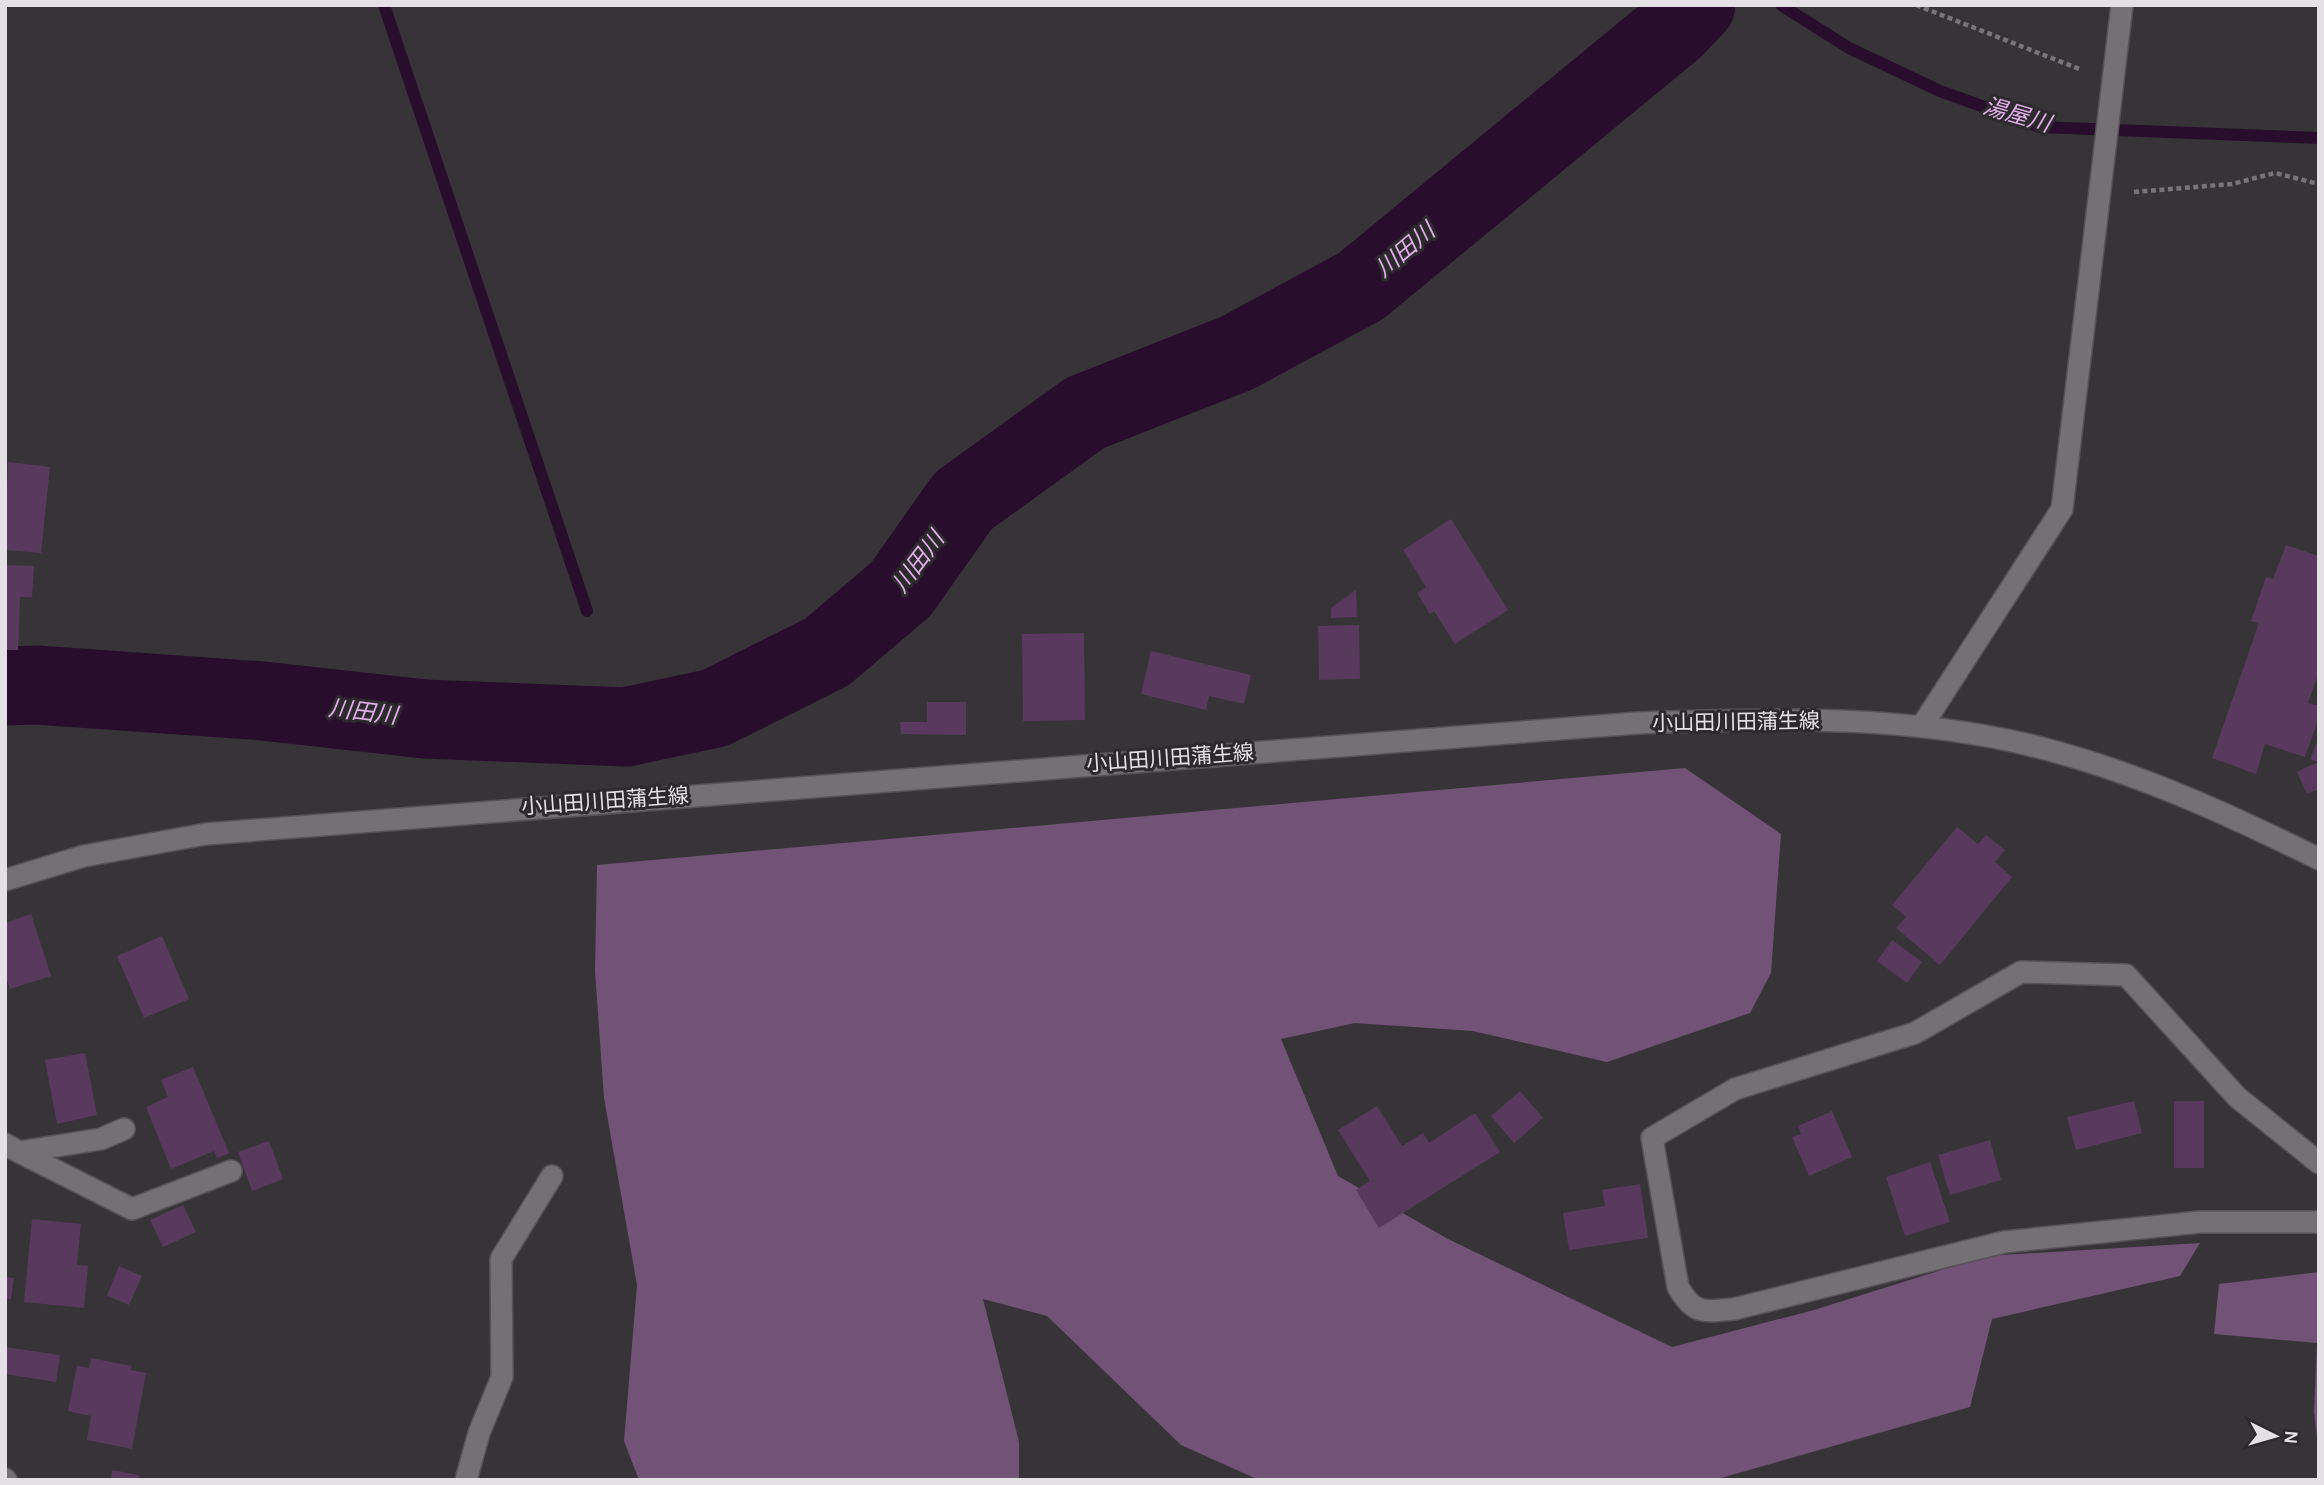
<svg xmlns="http://www.w3.org/2000/svg" width="2324" height="1485" viewBox="0 0 2324 1485" font-family="Karla,'Noto Sans JP',sans-serif">
  <style>
    .forest { fill: #725277 }
    .lines { fill: none; stroke-linecap: round; stroke-linejoin: round }
    .stream { stroke: #290d2d; stroke-width: 12 }
    .river { stroke: #290d2d; stroke-width: 79 }
    .building { fill: #593a5e }
    .street-casing { stroke: #565256; stroke-width: 24 }
    .secondary-casing { stroke: #565256; stroke-width: 24 }
    .path { stroke: #787578; stroke-width: 4.5; stroke-dasharray: 5 3.5; stroke-linecap: butt }
    .street { stroke: #747075; stroke-width: 21 }
    .secondary { stroke: #747075; stroke-width: 21 }
    .labels { text-anchor: middle; dominant-baseline: central; stroke-width: 6; stroke-linejoin: round; paint-order: stroke }
    .street-label { font-size: 21px; fill: #e4e1e4; stroke: #2d2a2e }
    .water-label { font-size: 23px; font-style: italic; fill: #e3afeb; stroke: #2d2a2e }
  </style>
  <rect width="100%" height="100%" fill="#373438"/>
  <g class="forest">
    <path d="M1685,768l96,66 -10,139 -21,40 -143,49 -134,-31 -118,-8 -74,16 57,137 110,63 224,108 142,-37 172,-54 214,-13 -20,33 -188,43 -22,88 -256,73h-455l-78,-35 -134,-129 -64,-17 36,143v38h-380l-15,-39 13,-156 -33,-187 -9,-127 2,-106z"/>
    <path d="M2319,1272v182l-5,-42 3,-69 -103,-9 5,-50z"/>
  </g>
  <g class="lines">
    <g class="stream">
      <path d="M384,5l203,606"/>
      <path d="M1781,5l68,43 91,43 100,36 279,11"/>
    </g>
    <path class="river" d="M5,686l32,-1 226,16 162,18 201,8 89,-19 112,-56 74,-63 62,-88 122,-88 152,-60 124,-67 313,-258 22,-23"/>
  </g>
  <g class="building">
    <path d="M8,462l42,5 -9,86 -36,-3z"/>
    <path d="M1451,519l57,91 -53,34 -21,-33 -4,3 -13,-21 9,-6 -23,-37z"/>
    <path d="M2286,545l33,11v116l-11,31 11,3v11l-14,40 -40,-13 -9,30 -44,-16 47,-135 -8,-2 15,-44 7,2z"/>
    <path d="M5,565l29,1 -2,31h-12l-2,53h-13z"/>
    <path d="M1356,590l1,27 -26,1v-10z"/>
    <path d="M1359,625l1,54 -41,1 -1,-54z"/>
    <path d="M1084,633l1,87 -62,1 -1,-87z"/>
    <path d="M1151,651l100,24 -7,29 -35,-8 -3,14 -65,-16z"/>
    <path d="M927,702h39v33l-65,-1 -1,-12h27z"/>
    <path d="M2319,737v52l-12,5 -10,-22 21,-10 -8,-3z"/>
    <path d="M1957,827l21,17 8,-9 19,15 -10,12 17,15 -72,88 -44,-37 10,-11 -14,-12z"/>
    <path d="M31,914l20,62 -41,13 -5,-15v-51z"/>
    <path d="M162,936l27,63 -45,19 -27,-62z"/>
    <path d="M1892,940l30,22 -15,21 -30,-22z"/>
    <path d="M85,1053l12,62 -40,9 -12,-64z"/>
    <path d="M193,1067l36,86 -12,5 -3,-7 -43,18 -25,-62 22,-10 -7,-17z"/>
    <path d="M1520,1091l23,27 -29,25 -23,-27z"/>
    <path d="M2134,1101l8,32 -66,17 -9,-33z"/>
    <rect x="2174" y="1101" width="30" height="67"/>
    <path d="M1377,1106l25,40 21,-13 6,10 46,-30 25,39 -121,76 -23,-38 14,-9 -32,-51z"/>
    <path d="M1832,1111l20,46 -43,19 -17,-39 9,-3 -3,-8z"/>
    <path d="M1990,1140l11,40 -51,15 -12,-40z"/>
    <path d="M269,1141l14,38 -31,12 -14,-39z"/>
    <path d="M1930,1162l20,60 -45,14 -19,-59z"/>
    <path d="M1640,1184l8,54 -79,12 -6,-37 42,-7 -3,-16z"/>
    <path d="M183,1205l13,27 -33,15 -13,-27z"/>
    <path d="M32,1219l49,5 -4,41 11,1 -4,42 -60,-6z"/>
    <path d="M119,1266l23,10 -13,29 -22,-9z"/>
    <path d="M5,1277l9,1 -3,21h-6z"/>
    <path d="M5,1347l55,8 -4,27 -51,-8z"/>
    <path d="M91,1358l41,8 -1,4 15,3 -14,76 -45,-9 4,-24 -23,-5 9,-45 12,2z"/>
    <path d="M112,1470l27,5 -1,5h-27z"/>
  </g>
  <g class="lines">
    <g class="street-casing">
      <g id="street">
        <path d="M1922,726l140,-217 60,-504"/>
        <path d="M5,1144l14,8 82,-13 23,-10"/>
        <path d="M19,1152l113,57 99,-38"/>
        <path d="M2319,1163l-82,-66 -111,-122 -105,-3 -106,61 -180,56 -83,49 26,149c16,28 26,25 56,22l270,-67 196,-20h119"/>
        <path d="M5,1479l1,1"/>
        <path d="M466,1480l13,-47 23,-56 -1,-118 51,-83"/>
      </g>
    </g>
    <g class="secondary-casing">
      <path id="secondary" d="M5,880l79,-24 122,-22 1432,-111c136,-5 278,-9 411,27 94,25 183,66 270,109"/>
    </g>
    <g class="path">
      <path d="M1916,5l166,65"/>
      <path d="M2134,192l98,-8 43,-11 44,11"/>
    </g>
    <use href="#street" class="street"/>
    <use href="#secondary" class="secondary"/>
  </g>
  <g class="labels">
    <g class="street-label">
      <text transform="translate(1736 722) rotate(-1)">小山田川田蒲生線</text>
      <text transform="translate(1170 758) rotate(-4)">小山田川田蒲生線</text>
      <text transform="translate(605 801) rotate(-4)">小山田川田蒲生線</text>
    </g>
    <g class="water-label">
      <text transform="translate(2017 115) rotate(16)">湯屋川</text>
      <text transform="translate(1405 250) rotate(-40)">川田川</text>
      <text transform="translate(918 562) rotate(-53)">川田川</text>
      <text transform="translate(363 712) rotate(7)">川田川</text>
    </g>
  </g>
  <rect width="2324" height="1485" fill="none" stroke="#e4e1e4" stroke-width="14"/>
  <g transform="translate(2275 1436) rotate(95)" stroke="#2d2a2e" stroke-width="5" paint-order="stroke">
  <path d="M0-5L12 26L0 18L-12 26Z" fill="#e4e1e4"/>
  <text y="-10" font-size="19" font-weight="bold" text-anchor="middle" fill="#e4e1e4">N</text>
  </g>
</svg>
